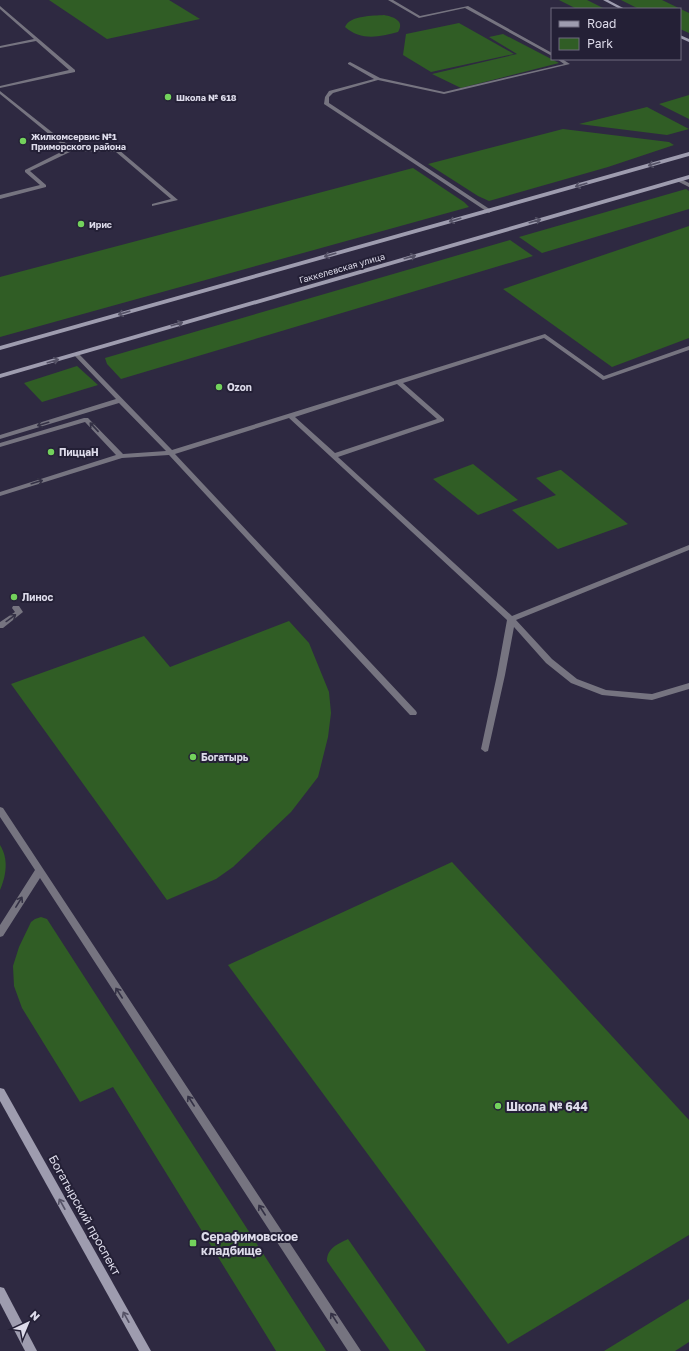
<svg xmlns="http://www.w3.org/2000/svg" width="689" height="1351" viewBox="0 0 689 1351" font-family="'Golos Text',sans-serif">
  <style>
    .green { fill: #305d25 }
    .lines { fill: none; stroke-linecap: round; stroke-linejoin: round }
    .lane { fill: #767480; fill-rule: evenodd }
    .street { fill: #767480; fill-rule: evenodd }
    .secondary { fill: #9e9caf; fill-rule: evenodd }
    .oneway { stroke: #555266 }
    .oneway2 { stroke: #343145 }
    .poi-dot { fill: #73d25c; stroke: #242036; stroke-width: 1.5 }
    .labels { text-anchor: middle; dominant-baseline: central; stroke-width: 4; stroke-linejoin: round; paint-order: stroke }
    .far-poi-label { font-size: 9px; font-weight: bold; fill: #dddbea; stroke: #242036; text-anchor: start }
    .far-street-label { font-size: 9px; fill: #dddbea; stroke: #242036 }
    .poi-label { font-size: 10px; font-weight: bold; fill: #dddbea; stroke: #242036; text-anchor: start }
    .near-poi-label { font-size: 12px; font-weight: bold; fill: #dddbea; stroke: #242036; text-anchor: start }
    .near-street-label { font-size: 12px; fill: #dddbea; stroke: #242036 }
  </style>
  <rect width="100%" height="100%" fill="#2e2941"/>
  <g class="green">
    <path d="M49,0h120l31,19 -93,20z"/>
    <path d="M559,0h28l18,9h-28z"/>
    <path d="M621,0h41l27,13v20l-9,-4v-20h-41z"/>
    <path d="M384,15c10,2 21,6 14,17 -19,5 -37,9 -53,-5 5,-12 28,-11 39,-12z"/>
    <path d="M459,23l55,31 -83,18 -28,-17 3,-21z"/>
    <path d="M503,34l56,29 -98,25 -29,-14 85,-20 -28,-17z"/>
    <path d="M689,95v24l-30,-15z"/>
    <path d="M647,107l42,22 -22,6 -88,-11z"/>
    <path d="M563,129l106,13 5,3 -66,22 -119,34 -11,-5 -50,-32z"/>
    <path d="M413,168l51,34 5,5 -469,130v-60z"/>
    <path d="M686,189l3,2v18l-147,44 -23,-16z"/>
    <path d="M689,226v112l-77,29 -109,-78z"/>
    <path d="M510,240l23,16 -412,123 -14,-15 -2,-6z"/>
    <path d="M77,366l21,19 -56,17 -18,-19z"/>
    <path d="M473,464l45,36 -40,15 -45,-36z"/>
    <path d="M560,470h1l67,54 -70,25 -46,-39 44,-15 -20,-17z"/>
    <path d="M289,621l20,22 20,49 2,21 -3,24 -10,40 -27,35 -58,55 -17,12 -49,21 -156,-216 133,-48 26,31z"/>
    <path d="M0,845c9,14 6,31 0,45z"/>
    <path d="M452,862l237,258v115l-181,109 -280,-379z"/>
    <path d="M41,917l6,2 279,432h-50l-163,-264 -33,15 -58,-94 -8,-22 -1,-20 6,-19 12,-25 4,-3z"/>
    <path d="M348,1239l78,112h-36l-63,-90c0,-13 11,-17 21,-22z"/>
    <path d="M689,1299v43l-14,9h-71z"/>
  </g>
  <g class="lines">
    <g class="lane">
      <path d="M388,0h5l27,16 48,-10 84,47v3l-87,-48 -46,10z"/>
      <path d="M0,6l75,64v2l-75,16v-2l69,-16 -33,-29 -36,7v-2l34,-7 -34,-30z"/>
      <path d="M557,59h5l8,5 -126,30 -66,-14 -45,13 -4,4v6l162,107 1,1 -3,2 -165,-109 1,-7 4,-6 45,-12 -26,-15v-1l2,-1 30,16 64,14 120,-28z"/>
      <path d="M0,91l72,57 47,2 59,50 -26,6v-2l19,-5 -55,-47 -44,-1 -42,20 16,14v2l-46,12v-4l40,-10 -15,-13v-2l42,-21 -67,-55z"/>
      <path d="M679,178l10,5v4l-12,-6v-2z"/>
      <path d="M545,334l59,42 85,-30v4l-86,30 -59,-42 -141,45 41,36v2l-106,36 174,159 177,-71v5l-173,70 36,39 25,20 29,11 46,4 37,-11v6l-37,11 -50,-5 -31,-12 -25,-20 -32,-36 -9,48 -17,76 -3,1 -4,-3 16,-74 10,-55 -218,-202 -114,36 241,257 1,2 -1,2h-6l-241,-260 -47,3 -122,38v-4l116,-37 -31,-33 -85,25v-4l84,-25h4l35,36 43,-3 -47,-48 -119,36v-4l116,-36 -42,-44v-2h4l94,97zM397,384l40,35 -102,34 -40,-36z"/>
      <path d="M13,606h6l4,6 -20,16h-3v-6l15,-10 -3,-4z"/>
    </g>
    <path class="street" d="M0,807l3,1 358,543h-13l-308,-473 -37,58 -3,1v-12l35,-55 -35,-53z"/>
    <g class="secondary">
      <path d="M603,0h5l17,9h-5z"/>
      <path d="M680,35l9,4v3l-9,-4z"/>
      <path d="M689,152v4l-689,194v-4z"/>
      <path d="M689,175v4l-689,199v-4z"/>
      <path d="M0,1088l4,1 147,262h-12l-139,-250z"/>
      <path d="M0,1287l4,1 33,63h-12l-25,-48z"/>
    </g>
  </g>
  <defs><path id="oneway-shaft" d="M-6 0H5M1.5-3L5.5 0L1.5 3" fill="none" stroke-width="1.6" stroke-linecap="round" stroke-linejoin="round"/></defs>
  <g class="oneway">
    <use href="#oneway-shaft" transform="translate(654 164) rotate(164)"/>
    <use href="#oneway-shaft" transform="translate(581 185) rotate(164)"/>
    <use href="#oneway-shaft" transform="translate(455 220) rotate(164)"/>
    <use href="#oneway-shaft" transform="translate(535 221) rotate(-16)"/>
    <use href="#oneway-shaft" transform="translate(330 255) rotate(164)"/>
    <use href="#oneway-shaft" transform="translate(410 257) rotate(-16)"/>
    <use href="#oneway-shaft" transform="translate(124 313) rotate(164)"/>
    <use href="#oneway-shaft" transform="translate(177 324) rotate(-16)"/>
    <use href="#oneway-shaft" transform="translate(53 361) rotate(-16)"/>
    <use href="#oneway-shaft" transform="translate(62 1204) rotate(-119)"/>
    <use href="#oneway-shaft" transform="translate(126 1317) rotate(-119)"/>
  </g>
  <g class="oneway2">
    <use href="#oneway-shaft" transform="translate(43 424) rotate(163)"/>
    <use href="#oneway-shaft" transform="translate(94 427) rotate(-133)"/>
    <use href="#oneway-shaft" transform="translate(37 482) rotate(-17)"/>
    <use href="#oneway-shaft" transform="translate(11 618) rotate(-36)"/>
    <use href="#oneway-shaft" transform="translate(19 902) rotate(-58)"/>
    <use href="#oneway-shaft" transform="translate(119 993) rotate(-123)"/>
    <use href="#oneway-shaft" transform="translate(191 1101) rotate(-123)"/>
    <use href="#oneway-shaft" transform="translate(262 1210) rotate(-123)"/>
    <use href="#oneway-shaft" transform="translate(334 1318) rotate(-123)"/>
  </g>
  <g class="poi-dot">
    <circle cx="168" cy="97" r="4"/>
    <circle cx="23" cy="141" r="4"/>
    <circle cx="81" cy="224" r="4"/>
    <circle cx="219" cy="387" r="4"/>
    <circle cx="51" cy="452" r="4"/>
    <circle cx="14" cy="597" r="4"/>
    <circle cx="193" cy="757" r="4"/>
    <circle cx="498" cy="1106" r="4"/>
    <rect x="189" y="1239" width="8" height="8" rx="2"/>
  </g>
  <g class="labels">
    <g class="far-poi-label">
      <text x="176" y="97">Школа № 618</text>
      <text x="31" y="136">Жилкомсервис №1<tspan x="31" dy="10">Приморского района</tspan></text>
      <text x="89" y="224">Ирис</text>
    </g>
    <g class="far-street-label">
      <text transform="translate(342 268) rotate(-16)">Гаккелевская улица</text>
    </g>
    <g class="poi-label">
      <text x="227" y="387">Ozon</text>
      <text x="59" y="452">ПиццаН</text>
      <text x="22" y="597">Линос</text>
      <text x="201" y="757">Богатырь</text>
    </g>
    <g class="near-poi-label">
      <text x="506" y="1106">Школа № 644</text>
      <text x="201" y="1236">Серафимовское<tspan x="201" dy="14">кладбище</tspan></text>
    </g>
    <g class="near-street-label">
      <text transform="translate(85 1215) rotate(61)">Богатырский проспект</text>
    </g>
  </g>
  <rect x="551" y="8" width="130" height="52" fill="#242036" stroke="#6e6b7e"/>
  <rect x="559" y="21" width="20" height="6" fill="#9e9caf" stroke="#6e6b7e"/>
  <text x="587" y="28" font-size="12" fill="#dddbea">Road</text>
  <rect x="559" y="38" width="20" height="12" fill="#305d25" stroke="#6e6b7e"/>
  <text x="587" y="48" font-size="12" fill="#dddbea">Park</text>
  <g transform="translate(28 1323) rotate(44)" stroke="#242036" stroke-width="3" paint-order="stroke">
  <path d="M0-3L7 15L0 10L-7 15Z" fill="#dddbea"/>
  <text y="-6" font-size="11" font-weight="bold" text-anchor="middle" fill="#dddbea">N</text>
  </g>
</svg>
